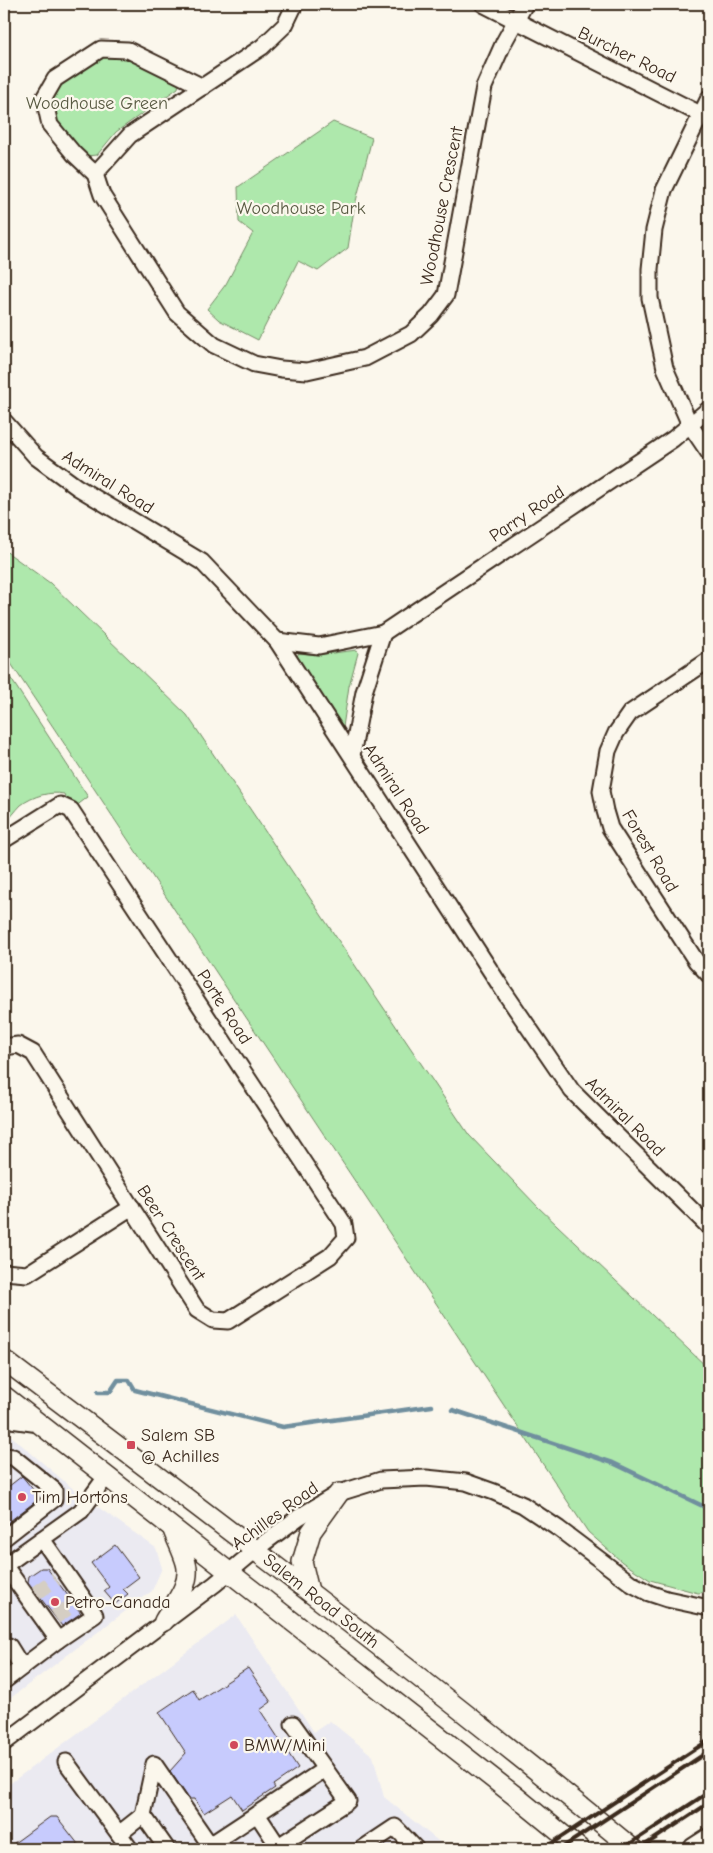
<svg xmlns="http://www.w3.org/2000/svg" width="713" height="1853" viewBox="0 0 713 1853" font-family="'Comic Neue',sans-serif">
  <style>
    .built { fill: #ebeaf1 }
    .green { fill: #aee8ac; stroke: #748965 }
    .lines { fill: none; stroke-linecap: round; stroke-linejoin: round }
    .stream { stroke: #6f8f9e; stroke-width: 4.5 }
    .building { fill: #c7cbfd; stroke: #3b2a1e }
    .minor-tunnel { stroke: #d5cec3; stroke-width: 15; stroke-dasharray: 15 8; stroke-linecap: butt }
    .minor-casing { stroke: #3b2a1e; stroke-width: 19 }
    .major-casing { stroke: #3b2a1e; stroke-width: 22 }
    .highway-casing { stroke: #3b2a1e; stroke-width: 26 }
    .minor { stroke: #fbf7ec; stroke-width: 15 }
    .major { stroke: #fbf7ec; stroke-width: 19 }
    .highway { stroke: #fbf7ec; stroke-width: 22 }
    .rail { stroke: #3b2a1e; stroke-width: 4 }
    .poi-dot { fill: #d1495b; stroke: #fbf7ec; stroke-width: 2 }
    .labels { text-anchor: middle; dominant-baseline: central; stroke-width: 4.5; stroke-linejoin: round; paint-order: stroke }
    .street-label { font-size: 18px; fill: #3b2a1e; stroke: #fbf7ec }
    .park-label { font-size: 18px; fill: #585a42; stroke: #fbf7ec }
    .poi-label { font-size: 18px; fill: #3b2a1e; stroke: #fbf7ec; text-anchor: start }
  </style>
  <rect width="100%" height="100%" fill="#fbf7ec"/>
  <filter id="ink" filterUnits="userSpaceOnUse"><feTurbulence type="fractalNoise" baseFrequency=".02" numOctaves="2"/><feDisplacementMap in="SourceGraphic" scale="10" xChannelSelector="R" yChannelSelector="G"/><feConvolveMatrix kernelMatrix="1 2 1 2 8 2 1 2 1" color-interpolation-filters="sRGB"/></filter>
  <g filter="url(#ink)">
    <g class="built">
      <path d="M4,1430l74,63 78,55 6,20 -10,23 -148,112z"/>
      <path d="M236,1615l78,117 16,-11 43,35 11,41 64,52h-444v-61z"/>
    </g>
    <g class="green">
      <path d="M103,55l17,1 50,18 9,8 -1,6 -62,44 -19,23 -11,1 -8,-3 -24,-35 -4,-12 6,-17z"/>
      <path d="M333,122l39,16 -18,71 -6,39 -30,23 -20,-10 -40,79 -39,-20 -12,-11 19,-25 27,-51 -14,-11 -1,-35z"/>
      <path d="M4,550l46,33 137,132 282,420 69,72 171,162v223l-11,1 -48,-13 -28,-18 -34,-30 -584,-879z"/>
      <path d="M357,650l1,3 -9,33 -6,41 -4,-1 -41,-67 -1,-3 2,-3 18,2z"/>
      <path d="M4,668l84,129 -17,13 -7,-16c-14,-3 -31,2 -43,11 -6,6 -10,13 -17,18z"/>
    </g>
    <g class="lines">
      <g class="stream">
        <path d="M98,1392h12l8,-12h11l6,10 148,37 149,-21"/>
        <path d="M453,1410l160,53 96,46"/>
      </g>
    </g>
    <g class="building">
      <path d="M22,1476l18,22 -34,26 -2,-3v-31z"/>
      <path d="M115,1545l24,32 -16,12 5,5 -13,10 -11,-13 5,-4 -18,-24z"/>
      <path d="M41,1568h6l34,45 -19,13 -34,-44 1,-6z"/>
      <path d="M248,1668l23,34 -11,8 38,58 -25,17 2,3 -33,22 -10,-15 -28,18 -10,-14h-5l-19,-28 16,-18 -27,-41 34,-23 6,11z"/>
      <path d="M50,1817h7l25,32h-76z"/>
    </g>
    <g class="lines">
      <g class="minor-tunnel">
        <path d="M36,1593l20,-14"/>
        <path d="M55,1617l19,-13"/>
      </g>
      <g class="minor-casing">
        <g id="minor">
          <path d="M483,4l217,110"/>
          <path d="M203,87l-75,-37 -27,-1 -46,30 -11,19 6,27 24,29 21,20 7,21 75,118 37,32 40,19 27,5 26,2 58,-13 46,-24 20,-19 15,-20 38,-208 20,-45 21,-38"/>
          <path d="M709,98l-45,92 -10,40 -4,39v29l15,70 25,57 19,28"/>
          <path d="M95,174l35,-39 132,-88 23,-22 10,-21"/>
          <path d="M4,421l32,36 41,30 125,75 75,79 226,349 69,101 137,136"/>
          <path d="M277,641l42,5 64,-13 290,-194 36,-30"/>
          <path d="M709,660l-79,53 -14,20 -8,18 -7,40 4,20 5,17 86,133 13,14"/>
          <path d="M352,755l12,-63 19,-59"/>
          <path d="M4,840l56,-35 11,5 273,414 2,14 -16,18 -102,65 -15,-1 -16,-10 -164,-257 -15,-8 -14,2"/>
          <path d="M4,1272l23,2 105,-67"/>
          <path d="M4,1419l35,5"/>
          <path d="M4,1456l9,1 41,33v9l-50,39"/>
          <path d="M4,1566l77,-55 25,-34"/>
          <path d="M5,1566l53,74 37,-25 -53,-76"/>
          <path d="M9,1646l13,21"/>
          <path d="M4,1681l54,-41"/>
          <path d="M4,1743l211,-159 49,-41 35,-26 40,-24 42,-13 45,-2 40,4 28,10 29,13 36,24 73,55 17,9 18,6 42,9"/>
          <path d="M66,1762l64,87"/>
          <path d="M257,1814l23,35"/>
          <path d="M143,1815l24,34"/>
          <path d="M119,1834l24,-19 11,-51 56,81"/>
          <path d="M204,1849l121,-80"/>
          <path d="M274,1849l74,-48 -55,-77"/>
          <path d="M362,1849l33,-22 21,22"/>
        </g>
      </g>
      <g class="major-casing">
        <g id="major">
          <path d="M4,1360c212,160 424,320 629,489"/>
          <path d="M4,1396l510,399 66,54"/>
          <path d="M309,1591l-7,-29 9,-30 28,-39"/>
          <path d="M164,1621c10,-17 28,-37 22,-58 -3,-11 -9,-22 -13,-33"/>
        </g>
      </g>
      <g class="highway-casing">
        <path id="highway" d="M695,1849l14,-9"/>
      </g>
      <use href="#minor" class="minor"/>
      <use href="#major" class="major"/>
      <use href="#highway" class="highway"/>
      <g class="rail">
        <path d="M543,1849l166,-109"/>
        <path d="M560,1849l149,-98"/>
        <path d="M622,1849l87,-57"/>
        <path d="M639,1849l70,-46"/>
      </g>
    </g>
  </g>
  <g class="poi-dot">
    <rect x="126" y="1440" width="10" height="10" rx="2.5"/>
    <circle cx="22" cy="1497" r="5"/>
    <circle cx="55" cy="1602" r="5"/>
    <circle cx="234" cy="1745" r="5"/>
  </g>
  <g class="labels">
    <g class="street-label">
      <text transform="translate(627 55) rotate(26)">Burcher Road</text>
      <text transform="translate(442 206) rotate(-79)">Woodhouse Crescent</text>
      <text transform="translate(108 482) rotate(32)">Admiral Road</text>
      <text transform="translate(527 514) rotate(-34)">Parry Road</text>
      <text transform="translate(396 789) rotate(57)">Admiral Road</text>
      <text transform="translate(650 851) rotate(59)">Forest Road</text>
      <text transform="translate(224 1007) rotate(57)">Porte Road</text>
      <text transform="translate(625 1117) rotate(45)">Admiral Road</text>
      <text transform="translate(171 1233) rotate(57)">Beer Crescent</text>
      <text transform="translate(275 1516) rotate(-36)">Achilles Road</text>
      <text transform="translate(321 1601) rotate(38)">Salem Road South</text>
    </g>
    <g class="park-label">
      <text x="97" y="103">Woodhouse Green</text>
      <text x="301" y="208">Woodhouse Park</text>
    </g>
    <g class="poi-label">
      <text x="141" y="1435">Salem SB<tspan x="141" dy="21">@ Achilles</tspan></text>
      <text x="32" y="1497">Tim Hortons</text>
      <text x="65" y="1602">Petro-Canada</text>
      <text x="244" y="1745">BMW/Mini</text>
    </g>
  </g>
  <rect width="713" height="1853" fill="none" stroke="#fbf7ec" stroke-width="20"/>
  <rect x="10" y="10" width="693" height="1833" fill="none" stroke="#3b2a1e" stroke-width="2" filter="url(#ink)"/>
</svg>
